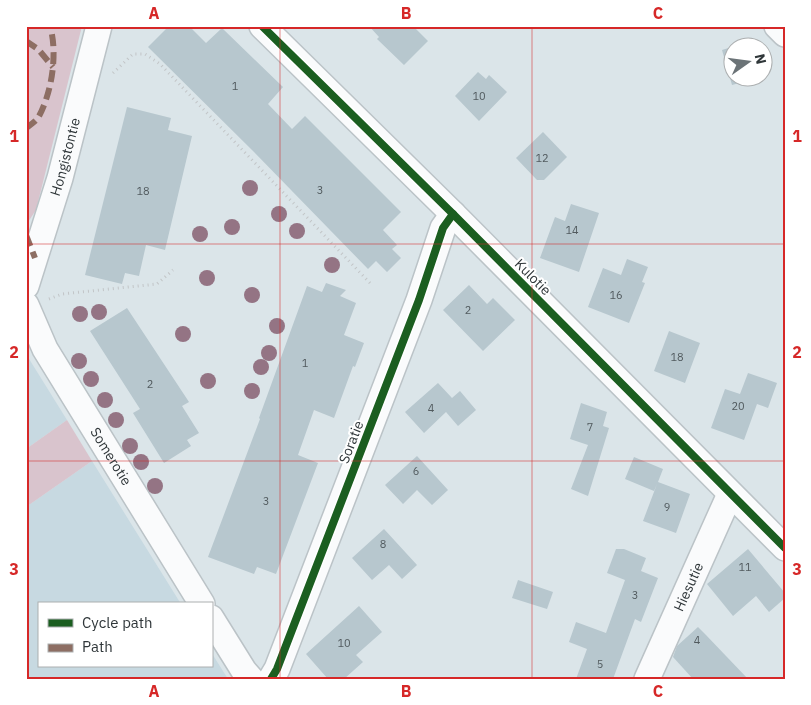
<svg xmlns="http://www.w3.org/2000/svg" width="811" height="705" viewBox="0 0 811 705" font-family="'IBM Plex Sans',sans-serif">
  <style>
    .built { fill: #c7d9e1 }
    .green { fill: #d9c4cd }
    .building { fill: #b7c7ce }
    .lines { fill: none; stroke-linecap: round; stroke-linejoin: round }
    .minor-casing { stroke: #bbc3c7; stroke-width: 28 }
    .path { stroke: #c2c5c7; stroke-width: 3; stroke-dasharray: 1 4; stroke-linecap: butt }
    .minor { stroke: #fafbfc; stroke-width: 25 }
    .quiet { stroke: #8d6e63; stroke-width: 6; stroke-dasharray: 12 6; stroke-linecap: butt }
    .cycleway-casing { stroke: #fff; stroke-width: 11 }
    .cycleway { stroke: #1b5e20; stroke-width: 8 }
    .tree { fill: #947484 }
    .grid { fill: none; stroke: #d62828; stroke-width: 1; stroke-opacity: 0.55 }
    .labels { text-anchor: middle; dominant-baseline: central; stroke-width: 4; stroke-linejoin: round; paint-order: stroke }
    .number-label { font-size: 11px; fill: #515a5e }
    .street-label { font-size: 14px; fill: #2f3639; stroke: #fff }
    .neatline { fill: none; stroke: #d62828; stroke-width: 2 }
    .grid-label { font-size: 16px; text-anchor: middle; font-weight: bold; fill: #d62828 }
  </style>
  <rect width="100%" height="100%" fill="#dbe5e9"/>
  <g class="built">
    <path d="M26,354l41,66 -41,29z"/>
    <path d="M92,461l89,143h-142v62h172v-14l17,27h-202v-172z"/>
  </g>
  <g class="green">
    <path d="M26,26h56l-46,184 -10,15z"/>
    <path d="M67,420l25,41 -66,46v-58z"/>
  </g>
  <g class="building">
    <path d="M169,26h20l17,17 16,-15 61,59 -15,17 24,25 13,-13 96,96 -18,18 14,15 -5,4 9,9 -14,14 -11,-11 -8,8 -116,-119 -104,-103z"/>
    <path d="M369,26h44l15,15 -24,24 -27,-26 2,-2z"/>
    <path d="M755,40l2,8h-23v30h24l-26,7 -10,-35z"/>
    <path d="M478,72l8,7 3,-4 18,17 -28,29 -24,-25z"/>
    <path d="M127,107l44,11 -3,12 24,6 -27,114 -19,-5 -7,31 -14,-3 -3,11 -37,-9z"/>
    <path d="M543,132l24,25 -23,23h-7l-21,-22z"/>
    <path d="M571,204l28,9 -20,59 -39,-14 15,-41 10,4z"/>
    <path d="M627,259l21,8 -6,15 3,1 -16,40 -41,-16 15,-39 18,7z"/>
    <path d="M326,283l20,7 -6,6 16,7 -12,32 20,8 -9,24 -2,-1 -19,52 -20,-8 -16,45 20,8 -42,111 -19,-7 -3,7 -46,-17 52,-138 -1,-1 48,-132 15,6z"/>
    <path d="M469,285l18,19 6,-6 22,22 -32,31 -40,-41z"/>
    <path d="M127,308l62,94 -7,4 17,27 -12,7 4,6 -27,17 -31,-50 7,-4 -50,-78z"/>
    <path d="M669,331l31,12 -15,40 -31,-12z"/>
    <path d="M748,373l29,10 -9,25 -11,-4 -13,36 -33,-12 14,-39 15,5z"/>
    <path d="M438,383l14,15 8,-7 16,19 -18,16 -12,-14 -22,21 -19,-21z"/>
    <path d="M581,403l26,9 -4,14 6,2 -21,68 -17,-7 17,-44 -18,-6z"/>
    <path d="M417,456l31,34 -16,15 -15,-15 -14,14 -18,-19z"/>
    <path d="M634,457l29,12 -5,13 32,12 -14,39 -33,-12 14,-37 -3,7 -29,-12z"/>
    <path d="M384,529l33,36 -15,14 -13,-14 -17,15 -20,-22z"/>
    <path d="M616,549h8l22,9 -5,13 17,7 -17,44 -6,-3 -22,60h-37l11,-30 -18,-7 7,-20 30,11 19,-53 -18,-7z"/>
    <path d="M748,549l37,44v5l-16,14 -13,-16 -23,20 -26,-32z"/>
    <path d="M518,580l35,12 -6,17 -35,-11z"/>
    <path d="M359,606l23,26 -26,23 7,7 -19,17h-16l-22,-25z"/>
    <path d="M698,627l7,7 43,45h-55l-20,-22 4,-11z"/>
  </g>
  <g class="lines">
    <g class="minor-casing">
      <g id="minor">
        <path d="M262,26l191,188 332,334"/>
        <path d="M777,26l8,8"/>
        <path id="s1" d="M26,286l34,-108 39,-152"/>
        <path id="s2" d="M26,305l19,44 157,255"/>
        <path d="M211,618l33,53 7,8"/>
        <path d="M271,679l6,-10 142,-369 24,-72 10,-14"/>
        <path id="s3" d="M647,679l83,-185"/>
      </g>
    </g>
    <g class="path">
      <path d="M113,73l20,-19h12l15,10 210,219"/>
      <path d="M49,299l13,-5 95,-10 16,-14"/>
    </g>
    <use href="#minor" class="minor"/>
    <g class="quiet">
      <path d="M26,41l12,8 15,18"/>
      <path d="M26,128c4,-3 9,-6 12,-10 14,-25 20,-65 12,-92"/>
      <path d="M26,235l9,23"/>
    </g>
    <g class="cycleway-casing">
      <g id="cycleway">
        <path d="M262,26l191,188 332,334"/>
        <path d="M271,679l6,-10 142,-369 24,-72 10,-14"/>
      </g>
    </g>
    <use href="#cycleway" class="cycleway"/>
  </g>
  <g class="tree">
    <circle cx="250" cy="188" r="8"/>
    <circle cx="279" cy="214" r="8"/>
    <circle cx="232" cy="227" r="8"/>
    <circle cx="297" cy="231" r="8"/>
    <circle cx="200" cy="234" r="8"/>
    <circle cx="332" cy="265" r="8"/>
    <circle cx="207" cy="278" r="8"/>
    <circle cx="252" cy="295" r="8"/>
    <circle cx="99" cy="312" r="8"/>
    <circle cx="80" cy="314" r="8"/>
    <circle cx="277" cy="326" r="8"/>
    <circle cx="183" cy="334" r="8"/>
    <circle cx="269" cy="353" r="8"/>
    <circle cx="79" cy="361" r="8"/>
    <circle cx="261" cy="367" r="8"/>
    <circle cx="91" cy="379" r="8"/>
    <circle cx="208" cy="381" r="8"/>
    <circle cx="252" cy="391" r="8"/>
    <circle cx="105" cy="400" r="8"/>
    <circle cx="116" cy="420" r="8"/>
    <circle cx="130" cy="446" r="8"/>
    <circle cx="141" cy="462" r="8"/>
    <circle cx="155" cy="486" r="8"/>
  </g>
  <path class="grid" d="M280,26v653M532,26v653M26,244h759M26,461h759"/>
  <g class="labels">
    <g class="number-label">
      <text x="235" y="86">1</text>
      <text x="479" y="96">10</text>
      <text x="542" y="158">12</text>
      <text x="320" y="190">3</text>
      <text x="143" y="191">18</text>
      <text x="572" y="230">14</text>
      <text x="616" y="295">16</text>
      <text x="468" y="310">2</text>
      <text x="677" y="357">18</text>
      <text x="305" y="363">1</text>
      <text x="150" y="384">2</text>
      <text x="738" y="406">20</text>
      <text x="431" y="408">4</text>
      <text x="590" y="427">7</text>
      <text x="416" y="471">6</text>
      <text x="266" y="501">3</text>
      <text x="667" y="507">9</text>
      <text x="383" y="544">8</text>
      <text x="745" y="567">11</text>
      <text x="635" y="595">3</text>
      <text x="697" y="640">4</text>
      <text x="344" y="643">10</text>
      <text x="600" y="664">5</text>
    </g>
    <g class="street-label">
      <text stroke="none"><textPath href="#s1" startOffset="135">Hongistontie</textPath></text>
      <text transform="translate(533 277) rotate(45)">Kulotie</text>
      <text transform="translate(351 442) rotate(-69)">Soratie</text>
      <text stroke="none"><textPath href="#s2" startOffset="174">Somerotie</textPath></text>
      <text stroke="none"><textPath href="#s3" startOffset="101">Hiesutie</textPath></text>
    </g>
  </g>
  <rect width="811" height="705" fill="none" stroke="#ffffff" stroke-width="55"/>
  <rect x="38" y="602" width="175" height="65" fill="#ffffff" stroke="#acafb0"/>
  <rect x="48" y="619" width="25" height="8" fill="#1b5e20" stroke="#acafb0"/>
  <text x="82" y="628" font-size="15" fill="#2f3639">Cycle path</text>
  <rect x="48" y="644" width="25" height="8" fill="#8d6e63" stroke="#acafb0"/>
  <text x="82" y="652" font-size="15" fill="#2f3639">Path</text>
  <g transform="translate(748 62) rotate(76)"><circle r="24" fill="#ffffff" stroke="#acafb0"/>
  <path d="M0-4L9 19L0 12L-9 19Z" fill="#6b7377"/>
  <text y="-8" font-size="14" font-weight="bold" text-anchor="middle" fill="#2f3639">N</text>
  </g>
  <rect x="28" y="28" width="756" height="650" class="neatline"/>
  <g class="grid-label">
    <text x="154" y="19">A</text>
    <text x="406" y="19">B</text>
    <text x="658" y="19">C</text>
    <text x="14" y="142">1</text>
    <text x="797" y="142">1</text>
    <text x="14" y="358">2</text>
    <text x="797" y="358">2</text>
    <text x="14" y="575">3</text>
    <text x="797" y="575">3</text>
    <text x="154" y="697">A</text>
    <text x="406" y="697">B</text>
    <text x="658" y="697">C</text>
  </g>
</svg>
